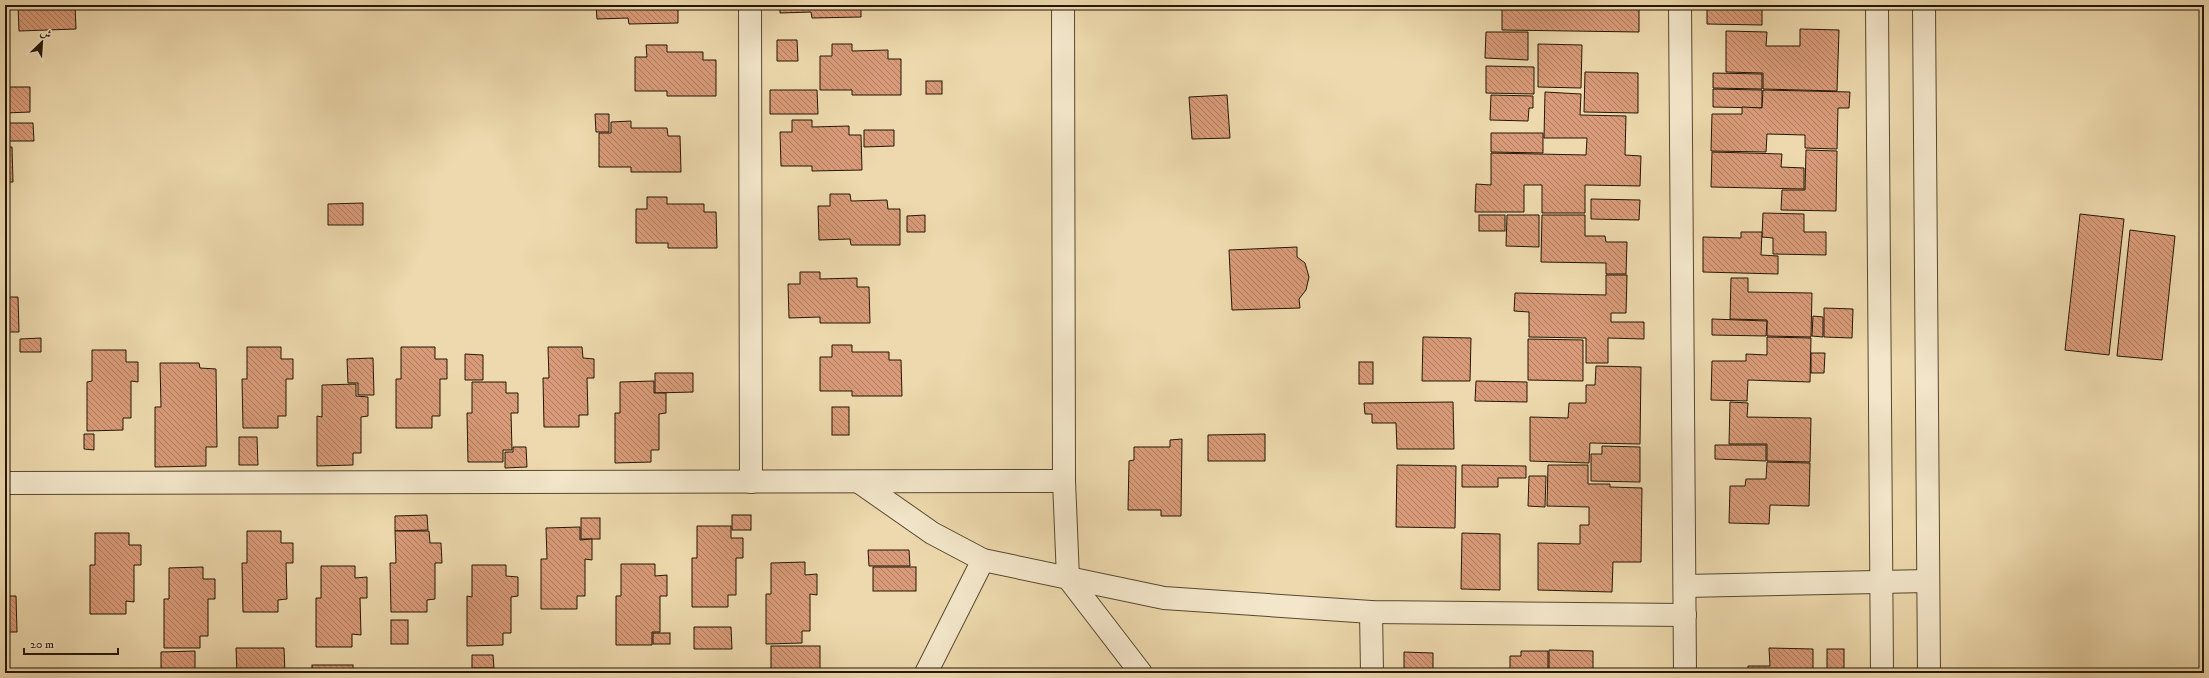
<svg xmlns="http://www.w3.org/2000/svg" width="2209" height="678" viewBox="0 0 2209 678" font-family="'IM FELL DW Pica',Amiri,serif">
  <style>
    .building { fill: url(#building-back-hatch); stroke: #251705 }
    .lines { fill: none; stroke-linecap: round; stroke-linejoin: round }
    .minor-casing { stroke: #57482f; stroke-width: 24 }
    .minor { stroke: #f3e6ca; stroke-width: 22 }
  </style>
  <defs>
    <pattern id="building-back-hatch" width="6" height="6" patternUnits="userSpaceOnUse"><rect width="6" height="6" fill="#d89a78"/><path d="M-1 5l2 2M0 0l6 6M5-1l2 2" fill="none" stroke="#af7d60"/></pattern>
  </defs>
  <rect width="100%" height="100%" fill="#edd9ad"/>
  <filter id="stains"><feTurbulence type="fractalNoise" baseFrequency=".005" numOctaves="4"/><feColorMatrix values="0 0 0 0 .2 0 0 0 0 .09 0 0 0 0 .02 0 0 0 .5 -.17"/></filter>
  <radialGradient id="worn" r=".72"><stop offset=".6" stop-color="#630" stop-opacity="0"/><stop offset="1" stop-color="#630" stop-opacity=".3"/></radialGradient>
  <g class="building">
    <path d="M5,5h3l1,26h-4z"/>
    <path d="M18,5h57l1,24 -57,2z"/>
    <path d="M596,5h82v18l-49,1 -1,-6 -31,1z"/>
    <path d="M780,5h81v12l-49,1 -1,-6 -31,1z"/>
    <path d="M1502,5h23l-1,4h12v-4h103v27l-137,-2z"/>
    <path d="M1707,5h95v3l-40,-1v18l-55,-1z"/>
    <path d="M1800,29l39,1 -2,61 -74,-2v-16l-37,-1v-41l41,1 -1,14h34z"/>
    <path d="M1486,32h42v28l-43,-2z"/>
    <path d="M777,40h20l1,21h-21z"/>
    <path d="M832,44h20v7l36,-1v9h13v36h-49v-5h-32v-34h12z"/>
    <path d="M1538,44l44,1 -1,43 -43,-1z"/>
    <path d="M646,45h21v7h36v8h13v36h-49v-5h-32v-34h12z"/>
    <path d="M1486,66l48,1v27l-48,-1z"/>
    <path d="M1585,72l53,1v40l-54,-1z"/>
    <path d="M1713,73l49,1v15l-49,-1z"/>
    <rect x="926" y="81" width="16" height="13"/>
    <path d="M5,87h25v25l-25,1z"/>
    <path d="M1713,89l49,1v18l-49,-1z"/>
    <path d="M770,90h47l1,24h-48z"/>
    <path d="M1763,90l87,2 -1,16h-11l-1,41 -32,-1v-13l-38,-1 -1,18 -55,-1 1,-37h30v-7l20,1z"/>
    <path d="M1545,92l36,2 -1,21 46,1 -1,39 16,1 -1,30 -55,-1v28h-43v-28h-18v27h-49l1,-28 15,1v-32l95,2 1,-17h-43z"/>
    <path d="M1227,95l3,43 -38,1 -3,-42z"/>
    <path d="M1491,95l42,1v12h-4l-1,13 -38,-1z"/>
    <path d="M595,114h14v18h-13z"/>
    <path d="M792,120h20v7l37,-1v9h12l1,35 -50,1v-5h-31l-1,-34h12z"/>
    <path d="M631,121v7h36l1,8h12l1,36h-50v-5h-32v-34h12v-11z"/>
    <path d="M5,123h28l1,18h-28z"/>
    <path d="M864,130h30v16l-30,1z"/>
    <path d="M1491,133h52v20l-52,-1z"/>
    <path d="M5,147h7l1,35h-8z"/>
    <path d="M1806,150l31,1 -1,60 -55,-1 1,-20h23z"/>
    <path d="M1712,152l70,2 -1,13 23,1v21l-93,-2z"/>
    <path d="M830,194h20l1,7 36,-1 1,9h12v36h-49l-1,-6 -31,1 -1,-34h12z"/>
    <path d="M647,197h20v7h37v8h12l1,36h-49v-5h-32v-34h11z"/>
    <path d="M1591,199l49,1 -1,20 -48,-1z"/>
    <path d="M363,203v22h-35v-21z"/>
    <path d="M1763,213l41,1v18h22v23l-53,-1v-16l-11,-1z"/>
    <path d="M2080,214l44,5 -15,136 -44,-5z"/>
    <path d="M925,215v17h-18v-16z"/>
    <rect x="1479" y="215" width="26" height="16"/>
    <path d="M1507,215h32v32l-33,-1z"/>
    <path d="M1542,215h43v21h20l1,6h21l-1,32h-20v-11l-65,-1z"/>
    <path d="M2130,230l45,6 -13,124 -45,-4z"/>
    <path d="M1741,232h21l-1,23 17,1v18l-75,-2v-35l38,1z"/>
    <path d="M1297,247v10l8,6 4,14 -3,13 -7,9 1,9 -68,2 -3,-60z"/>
    <path d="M800,272h20v7l37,-1v9h12l1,36h-50v-6l-31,1 -1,-34h12z"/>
    <path d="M1606,275h21l-1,38h-15v9h33v17l-36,-1v25h-22v-25l-57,-1v-25l-15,-1 1,-18 91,2z"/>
    <path d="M1731,278h17v14l64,1 -1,44 -44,-1v-16l-37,-1z"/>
    <path d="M5,289v8h13l1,35h-14z"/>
    <path d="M1824,308l29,1 -1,29 -28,-1z"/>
    <path d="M1813,316l10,1v20l-11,-1z"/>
    <path d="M1712,319l55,2 -1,15 -54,-1z"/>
    <path d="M1423,337l48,1 -1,43h-48z"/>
    <path d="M1767,337l44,1 -1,44 -62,-2 -1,21 -36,-1 1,-39h34v-7l21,1z"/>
    <path d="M41,338v14h-21v-13z"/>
    <path d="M1528,339l55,1v41l-55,-1z"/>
    <path d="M832,345h20v7h37v8h12l1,36h-50v-5h-32v-34h12z"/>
    <path d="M247,347h34v12h12v20h-7v37h-8v12h-35l-1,-49h5z"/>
    <path d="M401,347h34v12h12v20h-7v37h-8v12h-36v-49h5z"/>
    <path d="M548,347h34l1,11 11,1v19h-7l1,37h-9v12h-35l-1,-49h6z"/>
    <path d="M92,350h34v12h12v20l-7,-1v37h-8v12l-36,1v-49l5,-1z"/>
    <path d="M1811,353h14l-1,20h-13z"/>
    <path d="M465,354l18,1v25h-18z"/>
    <path d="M373,358l1,37h-16v-12h-10l-1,-24z"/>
    <rect x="1359" y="362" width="14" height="22"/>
    <path d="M160,363h39l1,5 16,1 1,78h-11v19l-51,1v-60h6z"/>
    <path d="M1596,366l45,1 -1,77 -50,-1 -1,20 -59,-2v-44l38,1 1,-15h17v-18h9z"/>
    <path d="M655,373h38v19l-38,1z"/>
    <path d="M654,381v12h12v20l-7,1v36h-8v12l-36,1v-50h5v-31z"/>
    <path d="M1476,381l51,1v20l-52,-1z"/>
    <path d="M472,382h34v11h12v20h-7l1,37h-9v12h-35l-1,-49h5z"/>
    <path d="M356,384v12l12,1v19l-7,1v36h-8v12l-36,1v-50l5,1v-32z"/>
    <path d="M1453,402l1,47h-57l-1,-26h-24v-9h-7l-1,-11z"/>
    <path d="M1730,402l18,1 -1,14 64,1 -1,44 -43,-1v-17h-38z"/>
    <rect x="832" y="407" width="17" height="28"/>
    <path d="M84,434h10v16l-10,-1z"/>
    <path d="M1265,434v27h-57v-26z"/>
    <path d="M239,437h18l1,28h-19z"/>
    <path d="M1182,439l-1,77h-20v-6h-33l1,-49 5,-1v-13h36v-7z"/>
    <path d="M1715,445h51v16l-51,-2z"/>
    <path d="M1602,446l38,1v35l-49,-1v-27h11z"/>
    <path d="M513,447h13l1,20 -22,1v-16h8z"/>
    <path d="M1767,462l43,1 -1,43 -39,-1 -1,19 -40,-1 1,-37h15l1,-7h20z"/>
    <path d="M1397,465l59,1 -1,62 -59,-1z"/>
    <path d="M1462,465l64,1v12h-28v9h-36z"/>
    <path d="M1548,465h40v19h22v3l32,1 -1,74h-28l-1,30 -74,-2v-47l42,1v-19h9v-18l-42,-1z"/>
    <path d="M1529,476h17l-1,31 -17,-1z"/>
    <path d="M427,515l1,15 -33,1v-15z"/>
    <rect x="732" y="515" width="19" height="15"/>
    <rect x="581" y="518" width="19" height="21"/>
    <path d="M697,526h34v12h12v20h-7v37h-8v12h-36v-49h5z"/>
    <path d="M580,527v13l12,-1v21l-7,-1v37h-8v13h-36v-50h6l-1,-31z"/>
    <path d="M247,531h34v12h12v20h-7l1,36 -9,1v12h-35l-1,-49h5z"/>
    <path d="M395,531h34l1,12h11l1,20h-7v36l-8,1v12h-36l-1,-49h6z"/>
    <path d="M95,533h34v12h12v20h-7v37l-8,-1v13h-36v-49h5z"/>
    <path d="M1462,533l38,1v56l-39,-1z"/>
    <path d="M868,550h41l1,16h-41z"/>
    <path d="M805,562v13l12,-1v21l-7,-1v37h-8v12l-36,1v-50h5v-31z"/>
    <path d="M621,564h34v12l12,-1v21h-7v36h-8v13h-36v-49h5z"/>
    <path d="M472,565h34v11l12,1v19l-7,1v36h-8v12l-36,1v-50l5,1z"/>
    <path d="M321,566h34v12l12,-1v21h-7l1,37 -9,-1v13h-36v-49h5z"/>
    <path d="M203,567v12h12v20h-7v37h-8v12h-36v-49h5v-31z"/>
    <rect x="873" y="567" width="43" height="24"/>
    <path d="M5,596h11l1,36h-12z"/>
    <rect x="391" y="620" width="17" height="24"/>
    <path d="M694,627h37l1,22h-38z"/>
    <rect x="653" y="633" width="17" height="11"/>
    <rect x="771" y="646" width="49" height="27"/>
    <path d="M236,648h48l1,25h-48z"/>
    <path d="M1769,648l44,1v24h-80l15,-1v-6h22z"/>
    <rect x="1827" y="649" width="17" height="24"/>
    <path d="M1549,650l44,1v18h20l1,4h-65z"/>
    <path d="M195,651v22h-34v-21z"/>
    <path d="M1521,651h27v22h-38v-17h11z"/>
    <path d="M1404,652l29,1v20h-29z"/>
    <path d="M472,655h21l1,13h-22z"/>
    <rect x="312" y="665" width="41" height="8"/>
    <path d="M126,669v4h-42v-3z"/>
    <path d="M667,670v3h-56v-2z"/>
  </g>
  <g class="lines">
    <g class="minor-casing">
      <g id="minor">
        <path d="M750,5l1,477"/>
        <path d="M1063,5l1,476 4,97 73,95"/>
        <path d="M1680,5l5,668"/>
        <path d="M1877,5l5,668"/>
        <path d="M1924,5l5,668"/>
        <path d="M859,482l73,51 51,27 181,38 207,14 314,3"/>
        <path d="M5,483l1059,-2"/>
        <path d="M1685,586l243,-5"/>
        <path d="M1371,612l1,61"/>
        <path d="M926,673l57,-113"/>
      </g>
    </g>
    <use href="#minor" class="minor"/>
  </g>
  <rect width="2209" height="678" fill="none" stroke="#edd9ad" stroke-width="20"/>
  <rect x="6" y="6" width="2197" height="666" fill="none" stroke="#251705" stroke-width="2"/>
  <rect x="10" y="10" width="2189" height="658" fill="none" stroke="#251705"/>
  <g transform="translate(42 42) rotate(25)" stroke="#f3e6ca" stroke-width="3" paint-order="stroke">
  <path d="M0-3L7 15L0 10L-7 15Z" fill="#251705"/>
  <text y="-6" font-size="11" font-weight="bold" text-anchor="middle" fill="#251705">ش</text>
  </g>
  <path d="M24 648v6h94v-6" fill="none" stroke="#251705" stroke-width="2"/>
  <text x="30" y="648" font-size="12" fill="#251705" stroke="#f3e6ca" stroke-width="3" paint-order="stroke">20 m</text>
  <rect width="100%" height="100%" filter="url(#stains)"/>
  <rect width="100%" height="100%" fill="url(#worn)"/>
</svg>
